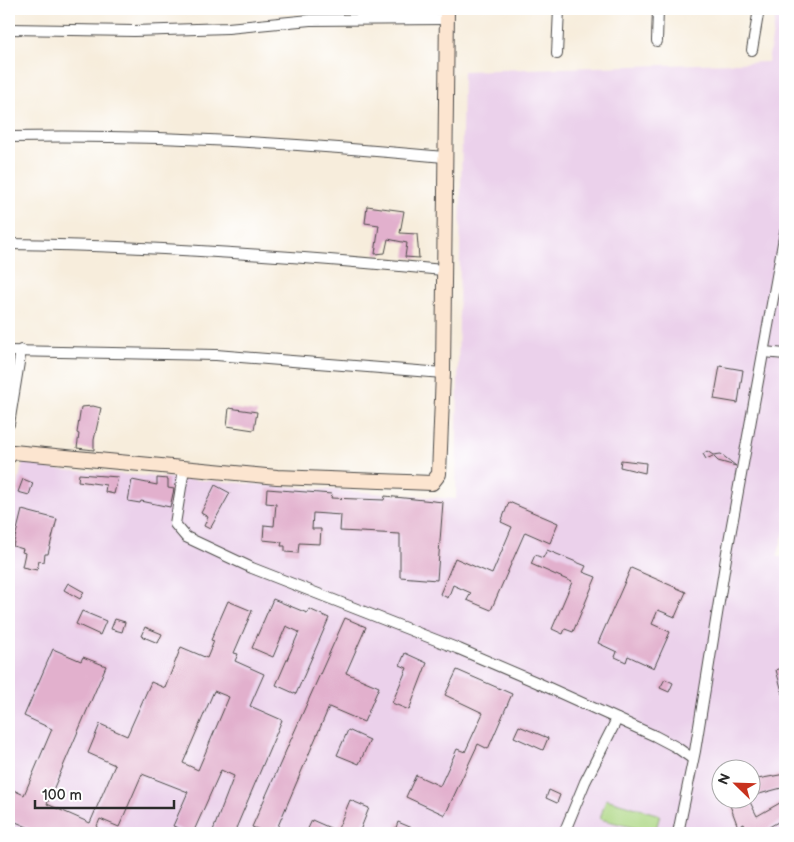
<svg xmlns="http://www.w3.org/2000/svg" width="794" height="842" viewBox="0 0 794 842" font-family="'Balsamiq Sans',sans-serif">
  <style>
    .built { fill: #ebd1eb; fill-rule: evenodd }
    .green { fill: #acd682; stroke: #6c8056 }
    .building { fill: #e2b0cd; fill-rule: evenodd }
    .lines { fill: none; stroke-linecap: round; stroke-linejoin: round }
    .street-casing { stroke: #4a4846; stroke-width: 12 }
    .secondary-casing { stroke: #4a4846; stroke-width: 16 }
    .street { stroke: #fff; stroke-width: 10 }
    .secondary { stroke: #fce5d0; stroke-width: 14 }
  </style>
  <rect width="100%" height="100%" fill="#fff"/>
  <filter id="ink" filterUnits="userSpaceOnUse"><feTurbulence type="fractalNoise" baseFrequency=".02" numOctaves="2"/><feDisplacementMap in="SourceGraphic" scale="10" xChannelSelector="R" yChannelSelector="G"/><feConvolveMatrix kernelMatrix="1 2 1 2 8 2 1 2 1" color-interpolation-filters="sRGB"/></filter>
  <filter id="wash" filterUnits="userSpaceOnUse"><feTurbulence type="fractalNoise" baseFrequency=".0096" numOctaves="4" result="noise"/><feDisplacementMap in="SourceGraphic" scale="20" xChannelSelector="R" yChannelSelector="G"/><feGaussianBlur stdDeviation="1.12" result="paint"/><feColorMatrix in="noise" values="0 0 0 0 0 0 0 0 0 0 0 0 0 0 0 0 0 1.4 0 .05"/><feComposite in="paint" operator="in"/></filter>
  <g filter="url(#wash)">
    <rect width="100%" height="100%" fill="#f7eddc"/>
    <path class="built" d="M777,9h8v520l-8,28h8v276h-776v-297l12,-67 4,-11 25,11 406,30 7,-428 305,-9zM722,770h30v30h-30z"/>
    <path class="green" d="M606,799l54,16 -5,18 -55,-14z"/>
    <g id="blocks">
      <g class="building">
        <path d="M367,206l37,5 -4,22 17,1 2,24 -14,-1 2,-14 -19,-4 -3,14 -10,1 4,-29 -14,-2z"/>
        <path d="M720,366l23,4 -5,33 -24,-4z"/>
        <path d="M93,406l8,2 -7,32v10l-17,-2 2,-14 -2,-1 4,-26z"/>
        <path d="M229,408l28,4 -3,18 -27,-4z"/>
        <path d="M707,451l6,4 8,-1 15,12 -18,-5 -5,-5 -7,3 -3,-5z"/>
        <path d="M621,460l25,3 -1,10 -25,-6z"/>
        <path d="M79,474l39,3 -4,17 -9,-2 1,-7 -28,-4z"/>
        <path d="M157,478l11,1v9l6,1 -4,18 -29,-6 -1,2 -12,-2 4,-21 25,5z"/>
        <path d="M23,479l10,4 -4,12 -11,-3z"/>
        <path d="M215,485l15,8 -20,36 -6,-3 4,-9 -7,-4z"/>
        <path d="M267,489l65,5 -1,4 53,2 1,-4 58,6 -6,78 -37,-3v-43l-60,-3 1,-16 -28,-2 -1,16h9l-1,15 -21,-1 -1,10 -13,-1v-6h-4l1,-4 -19,-2 1,-15 10,1 2,-22 -10,-1z"/>
        <path d="M509,502l49,21 -8,20 -25,-11 -34,78 -24,-10 4,-7 -18,-8 -5,13 -8,-4 15,-36 37,16 20,-47 -11,-5z"/>
        <path d="M22,510l35,9 -9,35h-3l-1,8 -5,-1 -2,9 -15,-3 3,-14 -3,-1 1,-3 -10,-3z"/>
        <path d="M547,550l39,16 -3,6 13,5 -23,55 -8,-3 -2,5 -11,-5 20,-47 -41,-18 4,-9 8,3z"/>
        <path d="M631,568l55,24 -11,25 -17,-7 -6,14 18,8 -16,36 -26,-12 -2,6 -11,-5 2,-5 -19,-9z"/>
        <path d="M68,583l16,9 -4,7 -16,-9z"/>
        <path d="M273,599l34,14 2,-4 20,9 -33,76 -20,-9 23,-53 -13,-6 -13,31 -21,-9z"/>
        <path d="M228,601l24,10 -18,42 4,1 -3,7 29,13 -14,32 32,14 -48,113h-22l22,-57 -13,-6 -28,63h-11l1,-3 -10,-4 15,-34 -46,-18 -23,53 -19,-8 -6,14h-53l-32,-14v-31l15,7 28,-66 -28,-13 29,-67 28,12 2,-4 23,9 -59,138 43,19 25,-58 -27,-12 12,-29 27,12 24,-54 14,6 16,-41 26,11 7,-17 -3,-1zM214,691l15,6 -31,73 -15,-7z"/>
        <path d="M82,611l24,10 -6,14 -24,-11z"/>
        <path d="M345,618l21,9 -20,46 33,14 -15,35 -35,-15 -54,126h-7l-16,-6z"/>
        <path d="M115,619l10,3 -3,10 -11,-3z"/>
        <path d="M145,627l17,7 -4,9 -17,-7z"/>
        <path d="M405,653l22,10 -18,47 -17,-7 15,-35 -7,-3z"/>
        <path d="M785,667v28h-2l-7,-25z"/>
        <path d="M457,670l55,24 -24,55 -10,-5 -33,71 -39,-18 10,-22 24,11 17,-37 8,3 18,-39 -38,-18z"/>
        <path d="M665,679l8,4 -4,9 -9,-4z"/>
        <path d="M519,726l29,12 -5,12 -29,-13z"/>
        <path d="M348,730l22,10 -11,24 -22,-9z"/>
        <path d="M785,774v13l-33,9v-16z"/>
        <path d="M549,790l11,5 -3,8 -11,-5z"/>
        <path d="M350,800l19,8 -10,25h-53l6,-13 25,11z"/>
        <path d="M728,800h21l8,16 28,-16v18l-21,12 -17,3 -3,-9 -6,3z"/>
        <path d="M398,822l26,11h-30z"/>
      </g>
    </g>
  </g>
  <g filter="url(#ink)">
    <use href="#blocks" fill-opacity="0" stroke="#4a4846" stroke-width="1"/>
    <g class="lines">
      <g class="street-casing">
        <g id="street">
          <path d="M9,29l125,2 94,-3 82,-8 137,-1"/>
          <path d="M657,41l1,-32"/>
          <path d="M752,50l7,-41"/>
          <path d="M557,54l2,-45"/>
          <path d="M9,137c145,-3 290,6 435,20"/>
          <path d="M9,244c145,2 290,12 434,26"/>
          <path d="M9,351l207,4 227,18"/>
          <path d="M764,352l21,2"/>
          <path d="M9,424l12,-74"/>
          <path d="M184,469l-9,55 11,13 66,31 207,81 77,33 119,54 21,11 17,12"/>
          <path d="M564,833l21,-51 32,-63"/>
          <path d="M678,833l17,-82 32,-199 58,-320"/>
        </g>
      </g>
      <g class="secondary-casing">
        <path id="secondary" d="M9,456l4,-4 264,25 155,6 7,-9 4,-101 4,-364"/>
      </g>
      <use href="#street" class="street"/>
      <use href="#secondary" class="secondary"/>
    </g>
  </g>
  <rect width="794" height="842" fill="none" stroke="#fff" stroke-width="30"/>
  <g transform="translate(736 784) rotate(293)"><circle r="24" fill="#ffffff" stroke="#aaaaaa"/>
  <path d="M0-4L9 19L0 12L-9 19Z" fill="#c8321e"/>
  <text y="-8" font-size="14" font-weight="bold" text-anchor="middle" fill="#2b2b2b">N</text>
  </g>
  <path d="M35 800v8h139v-8" fill="none" stroke="#2b2b2b" stroke-width="2.5"/>
  <text x="42" y="800" font-size="15" fill="#2b2b2b" stroke="#ffffff" stroke-width="4" paint-order="stroke">100 m</text>
</svg>
